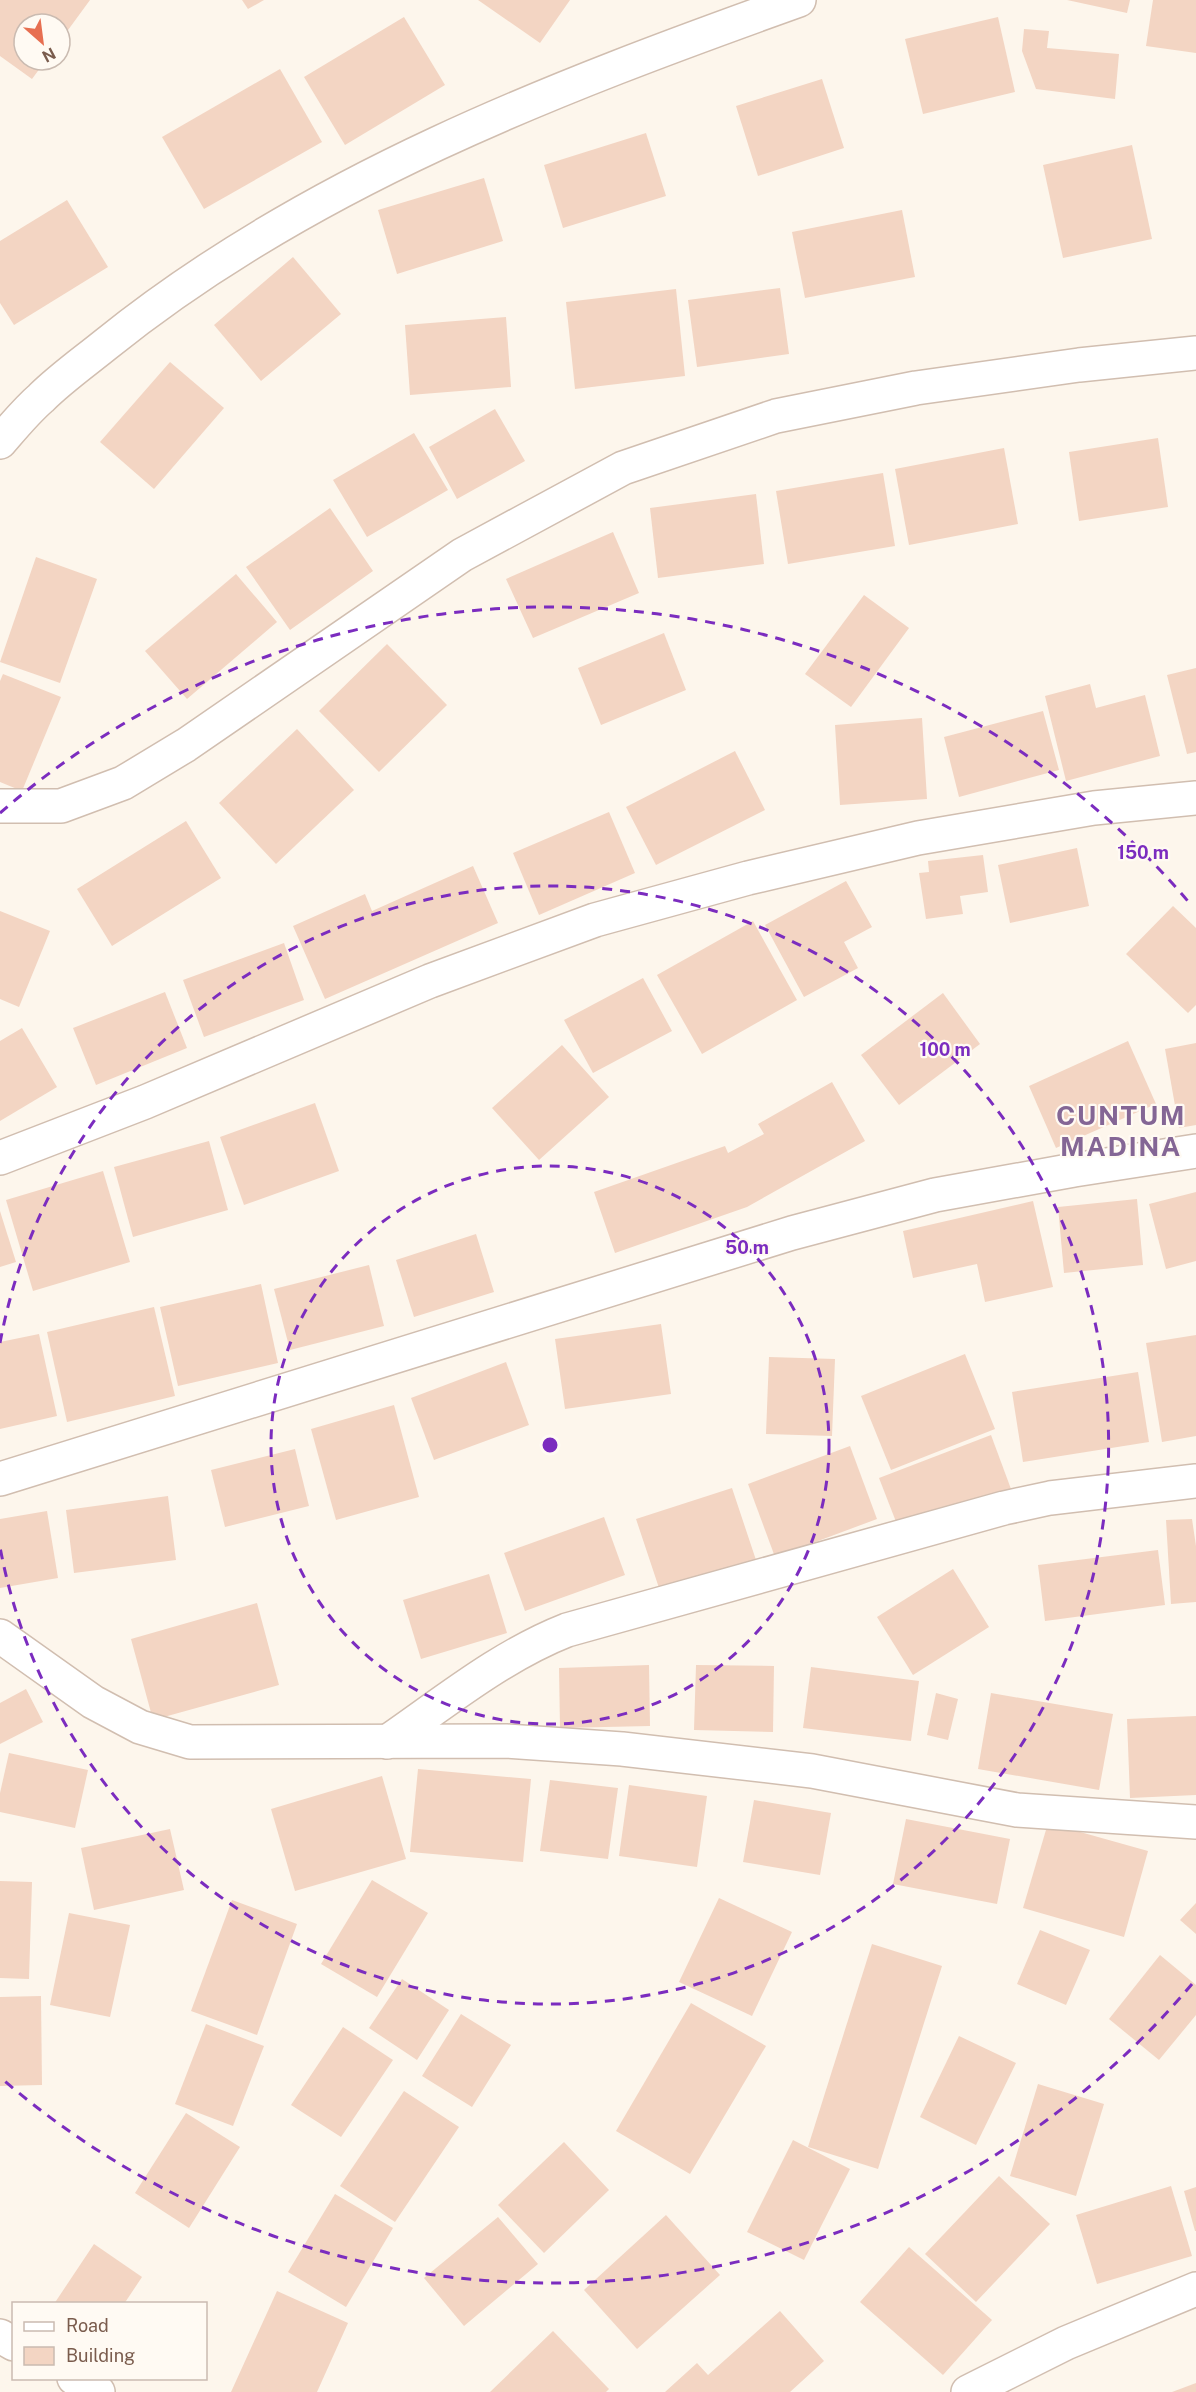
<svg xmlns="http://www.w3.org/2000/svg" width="1196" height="2392" viewBox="0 0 1196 2392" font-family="'Public Sans',sans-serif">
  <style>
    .building { fill: #f3d5c3 }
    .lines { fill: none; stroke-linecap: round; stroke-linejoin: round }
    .street-casing { stroke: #d1beb0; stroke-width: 36 }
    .street { stroke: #fff; stroke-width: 33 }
    .ring { fill: none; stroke: #7b2cbf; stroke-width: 3; stroke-dasharray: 10 8 }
    .labels { text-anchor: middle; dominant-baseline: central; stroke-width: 4.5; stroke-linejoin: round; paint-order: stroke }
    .district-label { font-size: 27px; font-weight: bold; letter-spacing: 1.5px; fill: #846695; stroke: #fffaf3 }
    .centre { fill: #7b2cbf; stroke: #fffaf3; stroke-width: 3 }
    .ring-label { font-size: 18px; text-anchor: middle; font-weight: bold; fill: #7b2cbf; stroke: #fffaf3; stroke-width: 4.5; stroke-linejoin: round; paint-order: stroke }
  </style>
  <rect width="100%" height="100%" fill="#fdf6ec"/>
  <g class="building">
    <path d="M0,0h90l-30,41v-17h-36v36h22l-14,19 -32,-23z"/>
    <path d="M242,0h22l-16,9z"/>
    <path d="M478,0h92l-30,43z"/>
    <path d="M1067,0h63l-3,13z"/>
    <path d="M1153,0h43v53l-50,-7z"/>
    <path d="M404,17l41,68 -100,60 -41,-68z"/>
    <path d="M998,17l17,75 -92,22 -18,-75z"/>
    <path d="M1024,29l25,2 -2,17 72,6 -4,45 -79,-10 -14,-38z"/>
    <path d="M280,69l42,73 -118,67 -42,-72z"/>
    <path d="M822,79l22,69 -86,28 -22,-70z"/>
    <path d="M646,133l20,63 -103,32 -19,-63z"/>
    <path d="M1132,145l20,94 -89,19 -20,-93z"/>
    <path d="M484,178l19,63 -106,33 -19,-64z"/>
    <path d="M67,200l41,67 -94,58 -14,-22v-62z"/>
    <path d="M902,210l13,67 -110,21 -13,-66z"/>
    <path d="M293,257l48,57 -80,67 -47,-56z"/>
    <path d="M780,288l9,66 -92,13 -9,-67z"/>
    <path d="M676,289l9,87 -110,13 -9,-87z"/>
    <path d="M506,317l5,70 -101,8 -5,-70z"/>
    <path d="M170,362l54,46 -70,81 -54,-47z"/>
    <path d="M495,409l30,52 -68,38 -28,-52z"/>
    <path d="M414,433l34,57 -81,47 -34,-57z"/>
    <path d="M1158,438l10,69 -89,14 -10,-69z"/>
    <path d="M1004,448l14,76 -109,21 -14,-76z"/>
    <path d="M883,473l12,73 -107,18 -12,-73z"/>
    <path d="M756,494l8,70 -106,14 -8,-70z"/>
    <path d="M330,508l43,63 -83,59 -44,-63z"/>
    <path d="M613,532l26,61 -106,45 -27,-59z"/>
    <path d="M36,557l61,22 -37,104 -60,-21z"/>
    <path d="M236,574l41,48 -90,77 -42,-48z"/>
    <path d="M864,595l45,33 -58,79 -46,-33z"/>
    <path d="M664,633l22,57 -85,35 -23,-57z"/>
    <path d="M387,644l60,61 -68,67 -60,-61z"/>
    <path d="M1196,668v84l-9,2 -20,-79z"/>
    <path d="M3,674l58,23 -39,94 -22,-9v-101z"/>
    <path d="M1090,684l6,24 49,-13 15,61 -94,25 -21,-85z"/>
    <path d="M1043,711l16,59 -100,27 -15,-60z"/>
    <path d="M922,718l5,81 -87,6 -5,-80z"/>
    <path d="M297,729l57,61 -78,74 -57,-61z"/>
    <path d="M735,751l30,59 -109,55 -30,-58z"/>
    <path d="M609,812l26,61 -96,42 -26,-62z"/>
    <path d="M186,821l35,57 -109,68 -35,-57z"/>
    <path d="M1077,848l12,58 -79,17 -12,-58z"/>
    <path d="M983,855l5,37 -28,4 3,18 -37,5 -7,-46 10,-1 -1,-11z"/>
    <path d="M473,866l25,57 -173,76 -32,-73 72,-32 7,17z"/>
    <path d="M846,881l26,46 -28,15 14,26 -54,29 -39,-72z"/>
    <path d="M1173,906l23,22v77l-8,8 -62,-59z"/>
    <path d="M0,911l50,20 -31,76 -19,-8z"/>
    <path d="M753,921l44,79 -95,54 -45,-79z"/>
    <path d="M284,943l20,57 -100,37 -21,-57z"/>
    <path d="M643,978l29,53 -79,42 -29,-53z"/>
    <path d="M165,992l22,56 -91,37 -23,-57z"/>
    <path d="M943,993l37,51 -81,61 -38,-50z"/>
    <path d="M22,1028l35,59 -57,34v-80z"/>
    <path d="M1128,1041l28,63 -100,44 -27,-62z"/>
    <path d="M1196,1043v82l-17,3 -14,-79z"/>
    <path d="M562,1045l47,52 -70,63 -47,-52z"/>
    <path d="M832,1082l33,59 -118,66 -132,46 -21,-61 131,-46 3,7 36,-19 -6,-10z"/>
    <path d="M315,1103l24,68 -95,34 -24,-68z"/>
    <path d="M209,1141l19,69 -95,27 -19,-70z"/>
    <path d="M103,1171l27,91 -97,29 -27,-91z"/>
    <path d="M1196,1192v69l-30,8 -17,-65z"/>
    <path d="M1137,1199l6,66 -79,8 -6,-66z"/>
    <path d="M1033,1201l20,86 -68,15 -8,-38 -64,14 -10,-47z"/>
    <path d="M0,1211l16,51 -16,5z"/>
    <path d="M476,1234l18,58 -80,25 -18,-57z"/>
    <path d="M369,1265l15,61 -94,24 -16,-61z"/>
    <path d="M261,1284l17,79 -100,23 -18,-79z"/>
    <path d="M154,1307l21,89 -108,26 -20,-90z"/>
    <path d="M661,1324l10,70 -106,15 -10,-70z"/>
    <path d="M39,1334l18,82 -57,13v-87z"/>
    <path d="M1196,1335v101l-34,6 -16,-99z"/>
    <path d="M965,1354l30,75 -104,41 -30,-74z"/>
    <path d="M769,1357l66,2 -3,77 -66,-2z"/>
    <path d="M506,1362l23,63 -95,35 -23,-62z"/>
    <path d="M1138,1372l11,70 -126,20 -11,-70z"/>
    <path d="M394,1405l25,92 -83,23 -25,-91z"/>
    <path d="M991,1435l20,54 -111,43 -21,-54z"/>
    <path d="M850,1446l27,73 -102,38 -27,-73z"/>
    <path d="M295,1449l14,57 -84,21 -14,-57z"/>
    <path d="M732,1488l24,72 -96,31 -24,-72z"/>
    <path d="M168,1496l8,64 -102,13 -8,-63z"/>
    <path d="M47,1511l11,67 -58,10v-69z"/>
    <path d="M604,1517l21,58 -100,36 -21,-58z"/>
    <path d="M1192,1519l4,27v56l-25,2 -5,-84z"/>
    <path d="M1158,1550l7,55 -120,16 -7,-56z"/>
    <path d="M953,1569l36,58 -76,48 -36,-58z"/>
    <path d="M489,1574l18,59 -86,26 -18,-59z"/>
    <path d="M257,1603l22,82 -126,35 -22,-81z"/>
    <path d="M649,1665l1,61 -90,2 -1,-60z"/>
    <path d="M696,1665l78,1 -1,66 -79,-2z"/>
    <path d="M811,1667l108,14 -8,60 -108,-13z"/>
    <path d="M26,1689l17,33 -43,22v-41z"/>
    <path d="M936,1693l22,6 -10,41 -21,-5z"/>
    <path d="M991,1693l122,21 -14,76 -121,-21z"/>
    <path d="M1196,1716v79l-66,3 -3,-79z"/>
    <path d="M9,1753l79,17 -13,58 -75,-16v-19z"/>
    <path d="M418,1769l113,10 -8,83 -113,-10z"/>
    <path d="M382,1776l24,83 -111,32 -24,-82z"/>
    <path d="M550,1780l68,8 -10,71 -68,-8z"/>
    <path d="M629,1785l78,11 -10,71 -78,-11z"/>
    <path d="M754,1800l77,13 -11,62 -77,-13z"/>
    <path d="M906,1819l104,20 -13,65 -104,-20z"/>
    <path d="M1048,1823l100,28 -24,86 -101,-29z"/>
    <path d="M170,1829l14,61 -90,20 -13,-62z"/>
    <path d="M372,1880l56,33 -51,84 -56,-33z"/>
    <path d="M0,1881l32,1 -3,97 -29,-1z"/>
    <path d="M719,1898l73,34 -40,84 -73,-34z"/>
    <path d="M232,1900l65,24 -40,111 -66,-24z"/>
    <path d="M1196,1903v31l-16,-14z"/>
    <path d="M69,1913l61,12 -20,92 -60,-12z"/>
    <path d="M1040,1930l50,20 -24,55 -49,-21z"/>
    <path d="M872,1944l70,22 -64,203 -70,-22z"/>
    <path d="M1160,1955l36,30v30l-37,45 -50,-41z"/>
    <path d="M402,1979l47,31 -32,50 -48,-32z"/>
    <path d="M41,1996l1,89 -42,1v-89z"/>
    <path d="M691,2003l75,43 -76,128 -74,-43z"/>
    <path d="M461,2014l50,31 -39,62 -50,-31z"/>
    <path d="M206,2024l58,22 -31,80 -58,-22z"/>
    <path d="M343,2027l50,33 -52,77 -50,-32z"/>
    <path d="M959,2036l57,27 -40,82 -56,-28z"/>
    <path d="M1038,2084l66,20 -28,92 -66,-20z"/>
    <path d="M404,2091l55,36 -64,95 -55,-36z"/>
    <path d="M186,2113l54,34 -51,81 -54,-35z"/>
    <path d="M793,2140l57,29 -46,91 -57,-28z"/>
    <path d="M564,2142l45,48 -65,63 -46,-48z"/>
    <path d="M999,2176l51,48 -74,78 -51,-48z"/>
    <path d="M1171,2186l21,70 -95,28 -21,-69z"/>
    <path d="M1196,2187v44h-1l-11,-40z"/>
    <path d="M335,2194l58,34 -47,79 -58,-35z"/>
    <path d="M666,2215l54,60 -83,74 -53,-59z"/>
    <path d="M498,2217l40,47 -74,62 -40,-48z"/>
    <path d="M94,2244l48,33 -18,27h-70z"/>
    <path d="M909,2247l83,73 -49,55 -83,-73z"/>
    <path d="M277,2291l71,32 -31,69h-86z"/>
    <path d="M780,2311l44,50 -34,31h-125l32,-29 11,12z"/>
    <path d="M553,2331l56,58 -3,3h-116z"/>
    <path d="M1196,2383v9h-24z"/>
  </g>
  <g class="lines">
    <g class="street-casing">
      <g id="street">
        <path d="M0,442c13,-15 26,-31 41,-44 19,-19 43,-36 64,-53 203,-164 451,-258 694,-345"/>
        <path d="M0,806h61l62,-23 63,-38 276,-190 161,-87 153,-52 140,-28 163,-23 117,-12"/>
        <path d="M0,1158l145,-56 285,-121 165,-61 153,-42 170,-40 176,-30 102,-10"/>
        <path d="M0,1479l792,-246 143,-38 139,-25 122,-19"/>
        <path d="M0,1636l93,66 47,25 50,15 316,-1 116,8 190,22 205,39 179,12"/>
        <path d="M387,1742c58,-40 114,-86 180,-112l437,-122 46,-10 146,-17"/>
        <path d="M0,2336l14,8"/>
        <path d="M74,2378l24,14"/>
        <path d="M968,2392l98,-49 130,-54"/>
      </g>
    </g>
    <use href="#street" class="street"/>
  </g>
  <g class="ring">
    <circle cx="550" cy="1445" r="279"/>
    <path d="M0 1343A559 559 0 1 1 0 1547"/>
    <path d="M1192 1984A838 838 0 0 1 0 2077M0 813A838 838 0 0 1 1192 906"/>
  </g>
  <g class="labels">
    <g class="district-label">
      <text x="1121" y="1115">CUNTUM<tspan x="1121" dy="31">MADINA</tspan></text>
    </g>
  </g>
  <circle cx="550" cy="1445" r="9" class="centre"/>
  <g class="ring-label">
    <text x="1143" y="859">150 m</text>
    <text x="945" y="1056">100 m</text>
    <text x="747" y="1254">50 m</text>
  </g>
  <rect x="12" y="2302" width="195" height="78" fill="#fffaf3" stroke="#cabbb1" stroke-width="1.5"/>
  <rect x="24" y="2322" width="30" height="9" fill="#ffffff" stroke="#cabbb1" stroke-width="1.5"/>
  <text x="66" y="2332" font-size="18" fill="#7a5c4d">Road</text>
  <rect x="24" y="2347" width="30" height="18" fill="#f3d5c3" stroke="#cabbb1" stroke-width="1.5"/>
  <text x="66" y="2362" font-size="18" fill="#7a5c4d">Building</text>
  <g transform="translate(42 42) rotate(152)"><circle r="28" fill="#fffaf3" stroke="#cabbb1" stroke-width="1.5"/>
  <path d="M0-4.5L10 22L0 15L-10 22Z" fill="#e76f51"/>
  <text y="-9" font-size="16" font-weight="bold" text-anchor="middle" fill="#7a5c4d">N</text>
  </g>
</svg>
